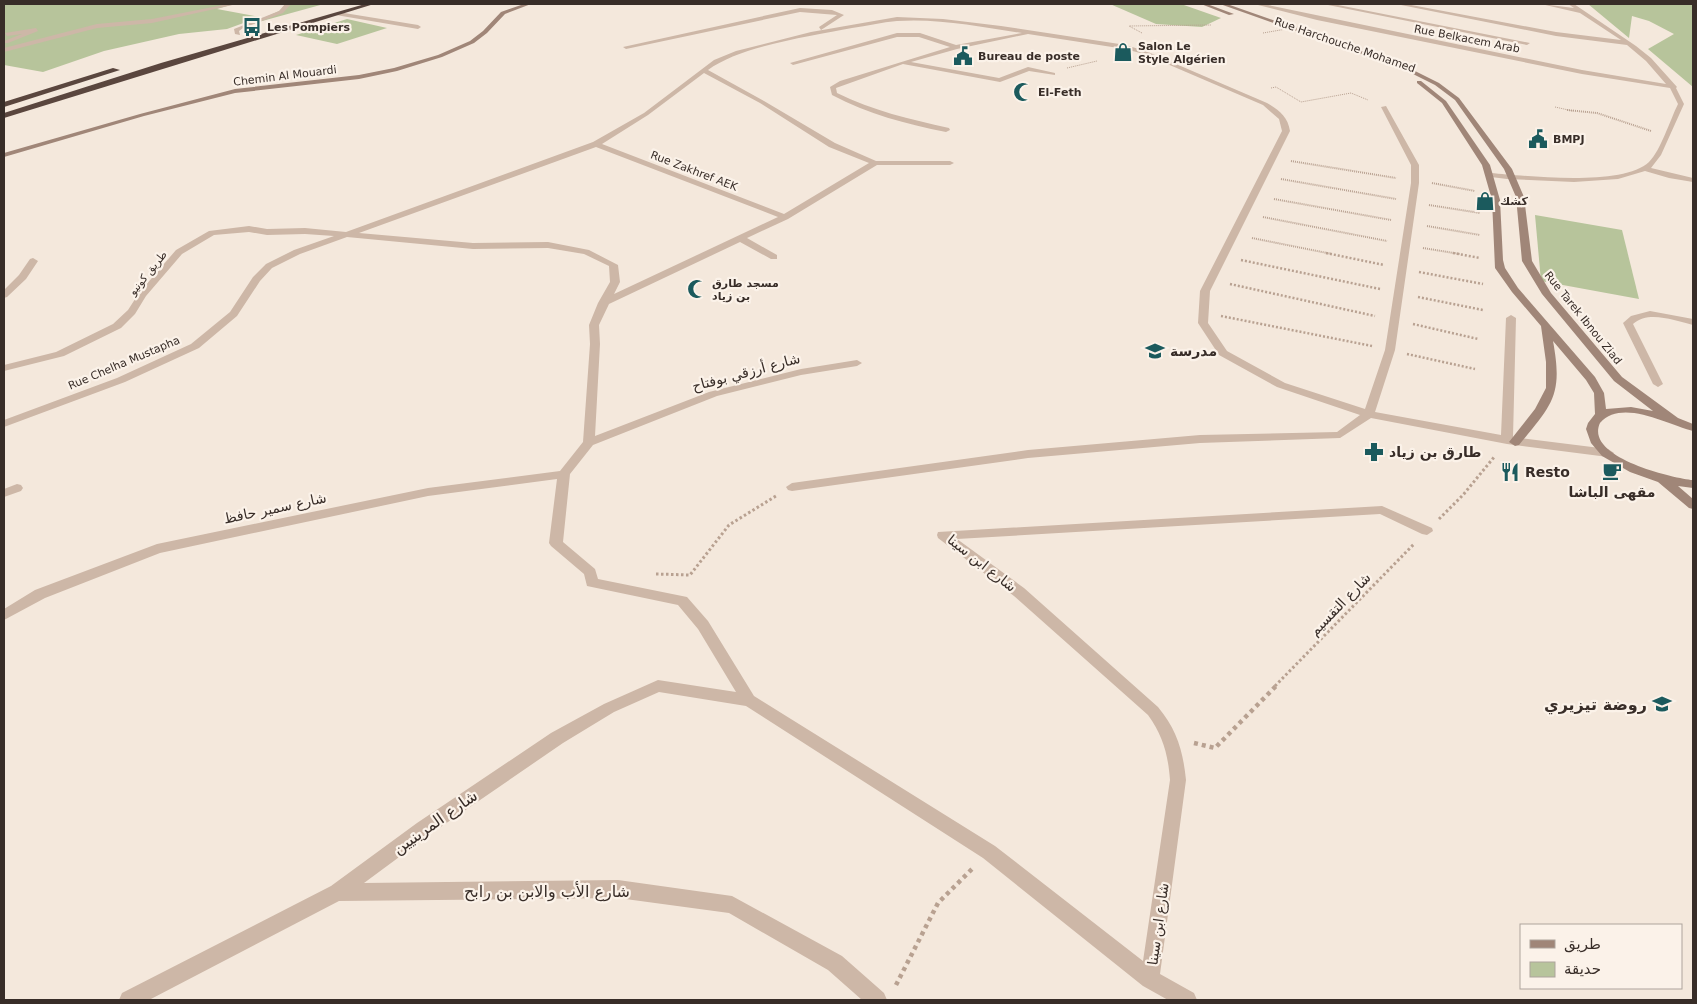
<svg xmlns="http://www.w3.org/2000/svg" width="1697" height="1004" viewBox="0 0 1697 1004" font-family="'DejaVu Sans',Cairo,sans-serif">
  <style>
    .green { fill: #b7c49b }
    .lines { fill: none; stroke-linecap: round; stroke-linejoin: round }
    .path-far4 { stroke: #b8a191; stroke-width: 1; stroke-dasharray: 1 1; stroke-linecap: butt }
    .path-far3 { stroke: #b8a191; stroke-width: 2; stroke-dasharray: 1 1; stroke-linecap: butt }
    .path-far2 { stroke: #b8a191; stroke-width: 2.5; stroke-dasharray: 2 2; stroke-linecap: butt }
    .path-far1 { stroke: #b8a191; stroke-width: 3; stroke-dasharray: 2.5 2.5; stroke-linecap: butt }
    .path { stroke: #b8a191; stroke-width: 4.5; stroke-dasharray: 4 4; stroke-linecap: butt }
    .lane { fill: #cdb7a7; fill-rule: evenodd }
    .street { fill: #cdb7a7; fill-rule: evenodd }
    .secondary { fill: #a08678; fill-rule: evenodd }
    .highway { fill: #5a463e; fill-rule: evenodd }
    .path-bridge { stroke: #b8a191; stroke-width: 1; stroke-dasharray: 1 1; stroke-linecap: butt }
    .labels { text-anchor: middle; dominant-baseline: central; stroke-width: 4.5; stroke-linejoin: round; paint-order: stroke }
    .far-poi-label { font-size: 11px; font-weight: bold; fill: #382d28; stroke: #fbf2e9; text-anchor: start }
    .far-street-label { font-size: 11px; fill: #382d28; stroke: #fbf2e9 }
    .poi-label { font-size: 14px; font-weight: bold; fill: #382d28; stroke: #fbf2e9; text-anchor: start }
    .street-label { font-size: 14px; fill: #382d28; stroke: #fbf2e9 }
    .near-poi-label { font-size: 16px; font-weight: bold; fill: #382d28; stroke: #fbf2e9; text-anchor: end }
    .near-street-label { font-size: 16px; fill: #382d28; stroke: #fbf2e9 }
  </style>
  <rect width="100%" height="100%" fill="#f4e8dc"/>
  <g class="green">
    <path d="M4,4h230l-17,5 43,8 -33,12 -48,5 -75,17 -61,21 -39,-7z"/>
    <path d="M290,4h34l-76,21 38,-17z"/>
    <path d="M1110,4h71l40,14 -19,9 -46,-3z"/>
    <path d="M1588,4h105v83l-45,-38 26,-15 -25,-13 -17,-5 -3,22z"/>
    <path d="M347,19l40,9 -50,16 -41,-9z"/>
    <path d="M1535,215l87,15 17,69 -98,-18z"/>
  </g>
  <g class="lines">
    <g class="path-far4">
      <path d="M1142,33l-13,-7 82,-1"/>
      <path d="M1067,68l30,-7"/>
      <path d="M1271,88l5,-1 25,15 50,-9 17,7"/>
      <path d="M1555,107l18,4"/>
    </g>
    <g class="path-far3">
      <path d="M1567,110l30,3 54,18"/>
      <path d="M1291,161l105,17"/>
      <path d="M1281,179l115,20"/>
      <path d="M1432,183l43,8"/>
      <path d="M1274,199l117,21"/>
      <path d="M1429,205l51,8"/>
      <path d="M1263,217l124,24"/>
      <path d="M1427,226l53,9"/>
      <path d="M1252,238l80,16"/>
      <path d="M1423,248l37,6"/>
    </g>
    <g class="path-far2">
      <path d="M1326,253l58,12"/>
      <path d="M1453,253l27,5"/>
      <path d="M1241,260l139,29"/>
      <path d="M1419,272l64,12"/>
      <path d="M1230,284l145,32"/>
      <path d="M1418,297l65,13"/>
      <path d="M1221,316l151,30"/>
      <path d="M1413,324l65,15"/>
      <path d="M1407,354l68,15"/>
    </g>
    <g class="path-far1">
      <path d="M1439,519l24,-24 32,-39"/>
      <path d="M656,574l34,1 39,-50 47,-29"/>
      <path d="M1275,686l139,-142"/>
    </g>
    <g class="path">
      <path d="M1194,743l21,5 62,-63"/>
      <path d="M896,985l42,-82 35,-35"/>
    </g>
    <g class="lane">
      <path d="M228,4h9l-85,19 -55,5 -93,24v-4l93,-24 55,-5z"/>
      <path d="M285,4h6l-8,9 -40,15 -4,3 1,4 -5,-1 -1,-5 45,-18z"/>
      <path d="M338,12l80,13 3,2 -3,2 -82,-14z"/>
      <path d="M36,28l2,3 -30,12h-4v-2l18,-7 -15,2 -2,-3z"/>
    </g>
    <g class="street">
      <path d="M1254,4h9l319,66 84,14 -20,-23 -19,-16 -71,-9 -160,-32h10l150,28 65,8 -41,-27 -39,-9 33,4 -6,-4h6l62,42 15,12 26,29 -1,1 8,16 -23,51 -10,13 42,10v4l-24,-4 -24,-7 -27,8 -44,3 -67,-3 -16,-2 -4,-2 4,-2c35,3 132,14 158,-11 12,-12 21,-42 29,-58l-8,-16 -88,-14 -265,-54z"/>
      <path d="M1323,4h10l197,39 -3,2z"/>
      <path d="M800,8l32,2 12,5 -23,15 -2,-3 18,-12 -37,-3 -174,37 -3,-2z"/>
      <path d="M897,17l46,2 58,7 125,19 22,7 119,51c12,7 21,14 23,28l-80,160 -2,32 19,28 58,32 80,26 20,-59 26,-167v-18l-30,-58 5,-1 33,59v18l-24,167 -20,62 126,23 5,-117 5,-3 5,3 -3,119 95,12 6,4 -6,4 -101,-13 -136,-26 -31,20 -140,5 -172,15 -236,33 -4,-1 -2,-3 6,-4 236,-33 172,-15 137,-3 23,-17 -83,-28 -58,-32 -21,-32 2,-32 82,-160 -3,-12 -16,-14 -119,-51 -19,-5 -97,-15 -71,15 -46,13 88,16 29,-11 27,6v2l-26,-4 -29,11 -97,-18 -67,24 1,5c36,18 73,26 112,35l1,2 -4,2c-40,-8 -78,-18 -114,-37l-2,-8 10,-6 110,-34 -31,-10h-22l-104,28 -3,-2 107,-30h23l36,12 66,-12c-40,-6 -84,-15 -125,-12 -15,1 -30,5 -45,7 -41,8 -112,18 -144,42l56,31 71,42 41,18h74l4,2 -4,2h-73l-89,54 -41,19 30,17v4h-6l-31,-17 -131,62 -10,21 1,19 -5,92 114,-44 92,-23 56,-9 5,3 -5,3 -56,9 -84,21 -124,49 -23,29 -7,68 32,27 3,10 89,18 21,24 46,75 241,150 148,115 27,-181c-2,-26 -7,-44 -22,-65l-134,-119 -76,-58 -1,-3 1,-3 444,-26 50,22 1,3 -6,4 -5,-1 -42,-20 -423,25 67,49 134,119c19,23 25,44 28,73l-26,194 34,19 3,7h-29l-25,-14 -160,-128 -237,-152 -87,-14 -45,20 -51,31 -134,92 -65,48 254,-3 114,16 110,60 42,37 3,7h-25l-34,-30 -99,-57 -111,-15 -279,3 -190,99h-30l3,-7 209,-107 86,-63 134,-90 53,-29 54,-24 78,12 -38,-63 -20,-24 -91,-19 -3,-12 -33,-28 -2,-3 8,-64 -129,17 -268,57 -115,45 -41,22v-11l31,-19 122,-46 271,-56 132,-17 23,-29 7,-98 -1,-19 9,-22 12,-21 -1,-16 -25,-12 -36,-6 -75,1 -126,-12 -47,17 -28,14 -12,13 -23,35 -38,32 -74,34 -121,45v-7l113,-42 74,-34 39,-32 23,-35 13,-13 28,-14 40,-14 -29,-2 -38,1 -18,-3 -35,3 -32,19 -36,42 -11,18 -14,14 -57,28 -60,15v-6l52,-13 57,-28 15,-14 11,-17 37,-43 33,-19 40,-5 18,3 38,-1 41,4 247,-90 51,-29 70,-53 22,-9 75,-19zM704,73l56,30 69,44 40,16 -85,51 -182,-70 46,-29zM596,147l182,70 -164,77 6,-12 -2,-17 -29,-15 -41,-8 -75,1 -114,-10z"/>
      <path d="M33,258l5,3 -12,18 -19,18 -3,1v-8l15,-15 11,-16z"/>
      <path d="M1650,311l43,8v6c-18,-4 -44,-15 -60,-1l30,60 -5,3 -5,-3 -30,-61 8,-7z"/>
      <path d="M17,484l4,1 2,3 -2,3 -17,6v-8z"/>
    </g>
    <g class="secondary">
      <path d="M524,4h7l-26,10 -18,19 -13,10 -32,14 -45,14 -38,8 -124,14 -91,23 -140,41v-4l136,-39 95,-25 124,-14 35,-7 44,-13 32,-14 13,-10 18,-19z"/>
      <path d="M1201,4h6l27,10 -5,1z"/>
      <path d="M1220,4h7l178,62 34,17 20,15 53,71 12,28 8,64 19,32 71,84 56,41 15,6v7c-25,-6 -71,-33 -93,-8 -16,34 72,55 93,57v8l-15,-2 15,13v10l-4,-1 -31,-26 -28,-10 -28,-16 -11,-13 -5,-14 2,-6 7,-9 -1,-21 -8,-13 -33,-39c10,54 0,63 -34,104l-4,1 -6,-4 26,-33 11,-21v-26l-5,-36 -29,-34 -17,-24 -3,-68 -10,-35 -40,-62 -25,-20v-2h4l25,20 44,64 10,35 3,60 2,8 13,20 77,89 9,16 2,16 25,-2 22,4 -39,-30 -72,-87 -20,-33 -6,-64 -12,-28 -49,-69 -20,-15 -34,-17z"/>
    </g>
    <g class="highway">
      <path d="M365,4h9l-370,114v-5l157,-50z"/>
      <path d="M113,68l7,2 -116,37v-5z"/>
    </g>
    <path class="path-bridge" d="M1263,33l41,-7"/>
  </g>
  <defs>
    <g id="bus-bare" transform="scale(1.5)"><path d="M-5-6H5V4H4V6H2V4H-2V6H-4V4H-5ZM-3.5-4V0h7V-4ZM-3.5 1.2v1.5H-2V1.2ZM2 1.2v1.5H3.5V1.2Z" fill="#1b5a5d" stroke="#fbf2e9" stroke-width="2.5" paint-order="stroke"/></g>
    <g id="shop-bare" transform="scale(1.5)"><path d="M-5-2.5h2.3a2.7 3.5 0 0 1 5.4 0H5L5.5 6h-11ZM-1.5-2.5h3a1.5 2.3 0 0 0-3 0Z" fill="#1b5a5d" stroke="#fbf2e9" stroke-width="2.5" paint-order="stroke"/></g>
    <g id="civic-bare" transform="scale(1.5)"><path d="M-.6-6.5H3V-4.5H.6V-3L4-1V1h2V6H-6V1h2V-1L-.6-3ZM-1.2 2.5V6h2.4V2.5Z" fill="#1b5a5d" stroke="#fbf2e9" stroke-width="2.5" paint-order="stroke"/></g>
    <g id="mosque-bare" transform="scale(1.5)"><path d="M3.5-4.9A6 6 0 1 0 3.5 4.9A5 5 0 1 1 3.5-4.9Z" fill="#1b5a5d" stroke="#fbf2e9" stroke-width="2.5" paint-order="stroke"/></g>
    <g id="school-bare" transform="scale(1.5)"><path d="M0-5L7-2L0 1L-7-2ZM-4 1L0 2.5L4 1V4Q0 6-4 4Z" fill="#1b5a5d" stroke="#fbf2e9" stroke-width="2.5" paint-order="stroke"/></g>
    <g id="pharmacy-bare" transform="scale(1.5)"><path d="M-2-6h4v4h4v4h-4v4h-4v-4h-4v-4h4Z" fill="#1b5a5d" stroke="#fbf2e9" stroke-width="2.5" paint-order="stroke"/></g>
    <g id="cafe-bare" transform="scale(1.5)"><path d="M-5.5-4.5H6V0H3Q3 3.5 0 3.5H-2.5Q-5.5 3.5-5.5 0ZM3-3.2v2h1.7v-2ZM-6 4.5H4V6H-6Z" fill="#1b5a5d" stroke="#fbf2e9" stroke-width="2.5" paint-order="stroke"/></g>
    <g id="restaurant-bare" transform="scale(1.5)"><path d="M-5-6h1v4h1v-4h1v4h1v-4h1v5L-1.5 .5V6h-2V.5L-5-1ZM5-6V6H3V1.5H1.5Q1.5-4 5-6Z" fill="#1b5a5d" stroke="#fbf2e9" stroke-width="2.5" paint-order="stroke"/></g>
  </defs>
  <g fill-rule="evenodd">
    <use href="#bus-bare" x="252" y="27"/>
    <use href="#shop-bare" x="1123" y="52"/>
    <use href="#civic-bare" x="963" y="56"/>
    <use href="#mosque-bare" x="1023" y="92"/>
    <use href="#civic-bare" x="1538" y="139"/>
    <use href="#shop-bare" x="1485" y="201"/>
    <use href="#mosque-bare" x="697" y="289"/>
    <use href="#school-bare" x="1155" y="351"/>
    <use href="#pharmacy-bare" x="1374" y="452"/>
    <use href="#cafe-bare" x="1612" y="471"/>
    <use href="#restaurant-bare" x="1510" y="472"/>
    <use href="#school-bare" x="1662" y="704"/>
  </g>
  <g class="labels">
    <g class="far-poi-label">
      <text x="267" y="27">Les Pompiers</text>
      <text x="1138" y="46">Salon Le<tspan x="1138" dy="13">Style Algérien</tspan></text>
      <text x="978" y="56">Bureau de poste</text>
      <text x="1038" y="92">El-Feth</text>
      <text x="1553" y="139">BMPJ</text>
      <text x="1500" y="201">كشك</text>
      <text x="712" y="283">مسجد طارق<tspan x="712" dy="13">بن زياد</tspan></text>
    </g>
    <g class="far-street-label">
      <text transform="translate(1467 39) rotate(11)">Rue Belkacem Arab</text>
      <text transform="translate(1345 45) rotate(19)">Rue Harchouche Mohamed</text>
      <text transform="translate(285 76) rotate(-7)">Chemin Al Mouardi</text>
      <text transform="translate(694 171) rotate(21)">Rue Zakhref AEK</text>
      <text transform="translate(148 273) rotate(-51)">طريق كونيو</text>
      <text transform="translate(1583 318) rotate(51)">Rue Tarek Ibnou Ziad</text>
      <text transform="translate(124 363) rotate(-23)">Rue Chelha Mustapha</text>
    </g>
    <g class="poi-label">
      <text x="1170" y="351">مدرسة</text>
      <text x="1389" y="452">طارق بن زياد</text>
      <text x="1525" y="472">Resto</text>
      <text x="1612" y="492" text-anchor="middle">مقهى الباشا</text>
    </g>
    <g class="street-label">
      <text transform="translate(746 372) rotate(-15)">شارع أرزقي بوفتاح</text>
      <text transform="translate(275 508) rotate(-12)">شارع سمير حافظ</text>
      <text transform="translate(982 563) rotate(38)">شارع ابن سينا</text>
      <text transform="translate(1340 604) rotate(-46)">شارع التقسيم</text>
      <text transform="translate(1158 924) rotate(-82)">شارع ابن سينا</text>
    </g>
    <g class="near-poi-label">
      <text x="1647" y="704">روضة تيزيري</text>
    </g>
    <g class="near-street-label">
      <text transform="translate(435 822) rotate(-35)">شارع المرينيين</text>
      <text x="547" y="891">شارع الأب والابن بن رابح</text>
    </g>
  </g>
  <rect width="1697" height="1004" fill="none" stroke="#382d28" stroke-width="10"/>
  <rect x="1520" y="924" width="162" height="65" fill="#fbf2e9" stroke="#ada39c"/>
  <rect x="1530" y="940" width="25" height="8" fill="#a08678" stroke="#ada39c"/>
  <text x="1564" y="949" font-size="15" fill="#382d28">طريق</text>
  <rect x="1530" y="962" width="25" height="15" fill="#b7c49b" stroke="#ada39c"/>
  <text x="1564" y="974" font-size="15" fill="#382d28">حديقة</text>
</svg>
